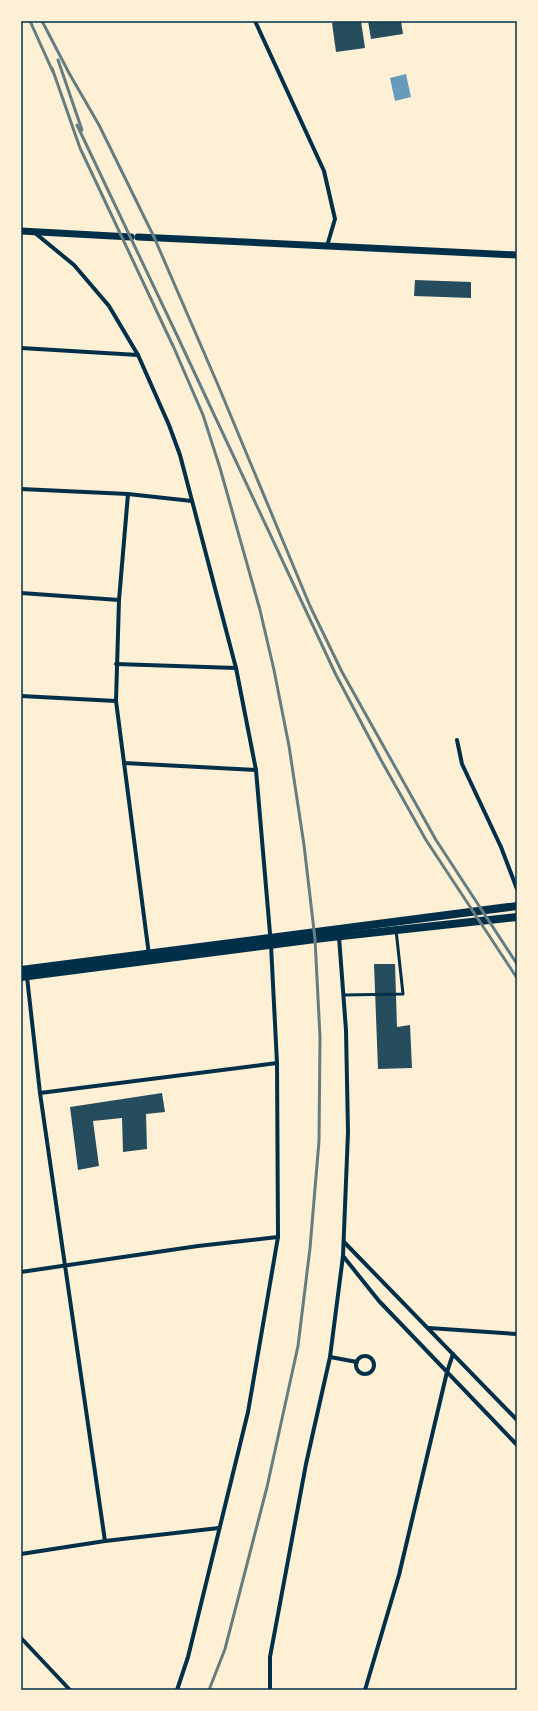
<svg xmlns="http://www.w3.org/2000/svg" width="538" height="1711" viewBox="0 0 538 1711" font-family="'Titillium Web',sans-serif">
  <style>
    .water { fill: #669bbc }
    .building { fill: #264d5e }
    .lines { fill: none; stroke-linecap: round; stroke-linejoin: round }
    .service { stroke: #003049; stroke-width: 3 }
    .minor { stroke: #003049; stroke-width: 4 }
    .tertiary { stroke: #003049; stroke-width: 7 }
    .secondary { stroke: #003049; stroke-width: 8 }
    .rail { stroke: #657d81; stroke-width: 3 }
    .neatline { fill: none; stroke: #003049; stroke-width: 1.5 }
  </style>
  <rect width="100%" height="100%" fill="#fdf0d5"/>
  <path class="water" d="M406,74l5,23 -16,4 -5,-23z"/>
  <g class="building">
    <path d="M343,21h18l4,27 -29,4 -4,-29z"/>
    <path d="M368,21h33l2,13 -32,5z"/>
    <path d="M415,280l56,2v16l-57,-2z"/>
    <path d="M374,964h21l2,63 13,-2 2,43 -34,1z"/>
    <path d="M162,1093l3,19 -19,2 1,35 -24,3 -1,-34 -29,3 6,45 -21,4 -8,-63z"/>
  </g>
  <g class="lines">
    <path class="service" d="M344,995l59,-1 -7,-64"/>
    <g class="minor">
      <path d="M255,21l69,150 11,48 -8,27"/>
      <path d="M35,233l39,32 35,41 29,49 31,70 11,30 56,213 20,102 15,175 6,118 1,174 -30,175 -60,245 -11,33"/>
      <path d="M21,348l117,7"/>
      <path d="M21,489l107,5 64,7"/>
      <path d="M128,494l-9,106 -3,101 33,254"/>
      <path d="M21,593l98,7"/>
      <path d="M116,664l120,4"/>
      <path d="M21,696l95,5"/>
      <path d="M457,740l5,24 39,83 16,42"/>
      <path d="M124,763l132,7"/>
      <path d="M27,977l13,116 65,448"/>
      <path d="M40,1093l237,-30"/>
      <path d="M344,1242l173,178"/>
      <path d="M343,1256l36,45 138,144"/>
      <path d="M21,1272l177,-26 80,-9"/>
      <path d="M429,1328l88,6"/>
      <circle cx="365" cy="1365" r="9"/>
      <path d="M330,1357l27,5"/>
      <path d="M21,1554l84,-13 114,-13"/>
      <path d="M21,1638l49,52"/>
      <path d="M270,1690v-33l36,-193 24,-107 13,-101 5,-124 -2,-102 -7,-93"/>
      <path d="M365,1690l34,-115 48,-203 6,-18"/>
    </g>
    <g class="tertiary">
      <path d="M21,231l110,6"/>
      <path d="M138,237l379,18"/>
    </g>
    <g class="secondary">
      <path d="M21,970l496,-64"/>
      <path d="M21,977l302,-39 194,-21"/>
    </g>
    <g class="rail">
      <path d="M30,21l23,51"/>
      <path d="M42,21l27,52 30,52 55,112 64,148 92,221 32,66 94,168 81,124"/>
      <path d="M58,60l24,70"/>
      <path d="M52,68l28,80 94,200 29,67 17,53 40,142 14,60 15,76 15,99 11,94 5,98 -1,104 -9,107 -12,98 -31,141 -42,162 -16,41"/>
      <path d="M77,125l97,204 162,346 45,85 45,80 91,138"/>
    </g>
  </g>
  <rect width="538" height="1711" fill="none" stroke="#fdf0d5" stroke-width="44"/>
  <rect x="22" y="22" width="494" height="1667" class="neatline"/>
</svg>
